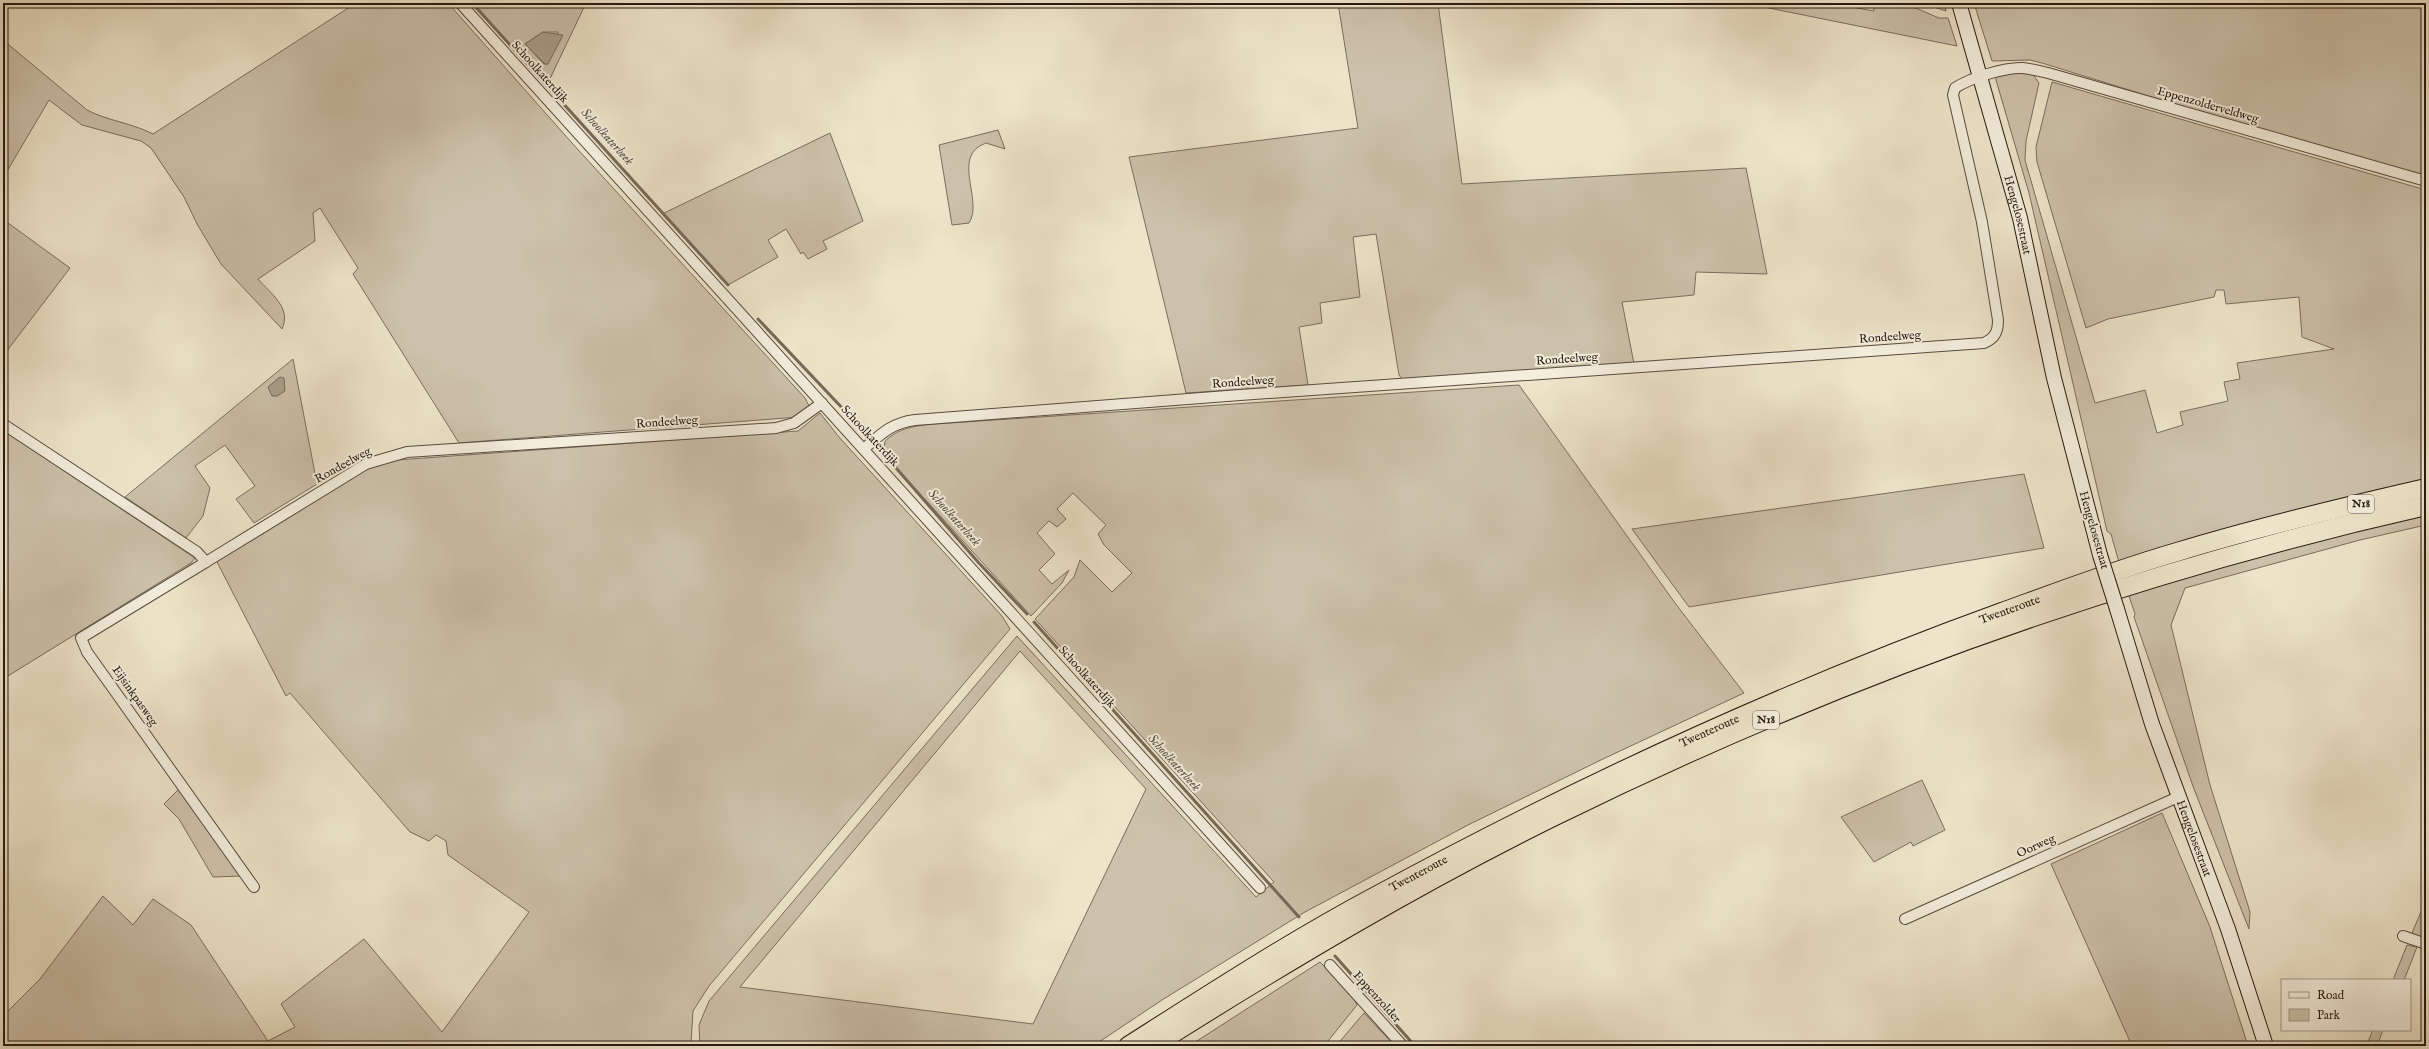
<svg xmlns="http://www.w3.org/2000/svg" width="2429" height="1049" viewBox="0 0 2429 1049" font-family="'IM FELL English',serif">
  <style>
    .green { fill: #ccc1aa; stroke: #7a6d5e; fill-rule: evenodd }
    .water { fill: #aa9f8a; stroke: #76695a }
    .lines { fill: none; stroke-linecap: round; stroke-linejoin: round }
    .stream { stroke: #76695a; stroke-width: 3 }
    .street-casing { stroke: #594c3f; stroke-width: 12 }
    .secondary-casing { stroke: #281911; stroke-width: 16 }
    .highway-casing { stroke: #281911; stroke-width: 20 }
    .street { stroke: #f3eddc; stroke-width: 10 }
    .secondary { stroke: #f3eddc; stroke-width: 14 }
    .highway { stroke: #ede4c9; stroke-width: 18 }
    .secondary-bridge-casing { stroke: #281911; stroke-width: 16; stroke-linecap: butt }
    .secondary-bridge { stroke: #f3eddc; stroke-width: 14 }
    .labels { text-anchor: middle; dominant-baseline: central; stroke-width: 4; stroke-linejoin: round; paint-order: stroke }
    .shield { fill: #f3eddc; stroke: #65594e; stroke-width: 1 }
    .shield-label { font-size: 11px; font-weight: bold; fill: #281911 }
    .street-label { font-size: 12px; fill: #281911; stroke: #f3eddc }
    .water-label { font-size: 13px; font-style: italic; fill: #5c4f41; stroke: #f3eddc }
  </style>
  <rect width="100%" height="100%" fill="#ede4c9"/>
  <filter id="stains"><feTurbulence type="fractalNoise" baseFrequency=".005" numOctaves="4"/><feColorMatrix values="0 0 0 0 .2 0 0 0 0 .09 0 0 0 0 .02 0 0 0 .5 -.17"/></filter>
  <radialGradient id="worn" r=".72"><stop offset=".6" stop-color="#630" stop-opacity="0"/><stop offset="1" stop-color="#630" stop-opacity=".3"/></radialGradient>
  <g class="green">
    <path d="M356,3h92l124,140 233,255 5,10 -11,9 -340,26 -106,-169 5,-6 -38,-60 -7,5 2,28 -57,38c13,15 34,29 24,50l-61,-65 -24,-40 -13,-27 -33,-49 -10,-7 -59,-16 -33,-25 -46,78v-138l84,70c21,11 45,13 66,24z"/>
    <path d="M472,3h114l-39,82zM543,32h15l-10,32h-4l-19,-20z"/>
    <path d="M1338,3h100l24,181 284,-16 21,106 -71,-2 -2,23 -72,7 12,62 -232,15 -3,-4 -23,-141 -23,3 7,60 -40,6 2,20 -23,4 9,58 -122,8 -57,-236 229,-29z"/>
    <path d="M1744,3h86l44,8 -1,-8h31l35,15h9l9,28z"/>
    <path d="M1922,3h22l2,8z"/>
    <path d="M1974,3h452v173l-210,-59 -174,-54 -12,-3 -38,1z"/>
    <path d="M2005,73h27l7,10 -13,58 -1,19 70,243 50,-13 12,43 26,-8 -3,-13 48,-11 -4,-19 16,-3 -3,-16 97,-14 -32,-12 -3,-40 -73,7 -2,-14h-8l-2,7 -106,22 -22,9 -49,-166 -1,-15 16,-65 374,108v291l-306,85 -9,-32 -4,-3 -78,-338 -33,-113v-3z"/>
    <path d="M998,130l7,19 -19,-6c-36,13 -2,57 -17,80l-17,2 -13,-80z"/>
    <path d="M830,133l33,88 -40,20 4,8 -19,10 -5,-7 -2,2 -15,-25 -18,11 10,17 -50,28 -66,-71z"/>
    <path d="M8,223l62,45 -67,88v-126z"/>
    <path d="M293,359l24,125 -63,39 -18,-24 19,-13 -30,-41 -30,21 15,22 -7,28 -17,22 -61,-41z"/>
    <path d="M1519,385l156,218 69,90 -139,65 -137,67 -163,87 -143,88 -69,46h-393l-1,-21 10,-24 308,-365 239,261 18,-15 -239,-263 39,-42 6,-17 32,32 20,-19 -28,-28 -6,-11 8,-9 -33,-32 -16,16 9,10 -9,8 -8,-6 -12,12 18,21 -16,16 13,14 17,-14 -7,13 -31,33 -148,-163 2,-12c15,-14 30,-15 50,-17zM1020,651l126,138 -113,235 -293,-37z"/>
    <path d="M820,413l19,24 163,179 8,13 -301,357 -16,25 -2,32 -42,3h-646v-30l37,-37 63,-83 30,29 20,-26 38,26 77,116 27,-14 -14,-23 83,-65 78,93 87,-120 -81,-57 -2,-14 -10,-6 -7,6 -19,-9 -120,-139 -4,3 -70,-136 154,-95 13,-4 415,-30z"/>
    <path d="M3,430l192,128 -4,5 -188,116z"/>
    <path d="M2024,474l20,74 -355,59 -57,-78z"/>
    <path d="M2426,510v15l-66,15 -175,48 -14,37 39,160 40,127 -1,17 -55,-140 -60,-172 1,-3 -7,-21z"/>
    <path d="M1922,780l23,50 -32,16 -2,-4 -37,20 -33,-45z"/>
    <path d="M180,788l63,88 -30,1 -34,-58 -15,-15z"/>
    <path d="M2162,813l48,114 38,119h-71v-2l-45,2 -81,-182z"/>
    <path d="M2426,900v41l-13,-5 -1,-3z"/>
    <path d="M2407,945l10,2 -13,33h-11z"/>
    <path d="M1320,962l32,33 5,10 -33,41h-135z"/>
    <path d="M1364,1013l31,33h-59z"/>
    <path d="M2373,1030h10l-6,16h-11z"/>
  </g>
  <g class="water">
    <path d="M543,32l20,3 -15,29h-3l-20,-20z"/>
    <path d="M280,377l4,1 1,13 -8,5h-5l-4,-9z"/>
  </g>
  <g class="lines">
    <g class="stream">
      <path d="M472,3l256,282"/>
      <path d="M758,319l106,112"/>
      <path d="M883,453l95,109 49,52"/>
      <path d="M1034,622l265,295"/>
      <path d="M1335,956l80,90"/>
    </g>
    <g class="street-casing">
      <g id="street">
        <path d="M460,3l800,885"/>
        <path d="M3,424l194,128 9,10 160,-98 41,-12 369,-24 18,-5 28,-20"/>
        <path d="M865,448c17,-15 27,-25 50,-28l325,-25 744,-52c11,-5 14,-11 14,-23l-16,-98 -29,-127 2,-7c15,-10 50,-21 68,-20 9,1 17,3 25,5l378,108"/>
        <path d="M206,562l-125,76 6,14 167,235"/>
        <path d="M1905,919l273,-122"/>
        <path d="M2403,936l23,8"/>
        <path d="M1330,965l73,81"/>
      </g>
    </g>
    <g class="secondary-casing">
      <g id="secondary">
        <path id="s1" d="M1959,3l61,215 34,160 46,177"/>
        <path id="s2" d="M2117,609l35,115 76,205 38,117"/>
      </g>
    </g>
    <g class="highway-casing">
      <g id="highway">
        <path id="s3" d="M1128,1046c80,-51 160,-103 244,-148 204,-111 412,-207 630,-286 58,-21 116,-43 175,-60 82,-25 166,-45 249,-64"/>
        <path d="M1153,1046c130,-82 262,-161 400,-229 278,-137 571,-243 873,-311"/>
      </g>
    </g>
    <use href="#street" class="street"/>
    <use href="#secondary" class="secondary"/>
    <use href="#highway" class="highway"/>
    <g class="secondary-bridge-casing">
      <path id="secondary-bridge" d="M2100,555l17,54"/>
    </g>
    <use href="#secondary-bridge" class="secondary-bridge"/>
  </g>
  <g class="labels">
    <g class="shield">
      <rect x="2348" y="495" width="26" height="18" rx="3"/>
      <rect x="1753" y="711" width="26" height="18" rx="3"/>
    </g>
    <g class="shield-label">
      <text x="2361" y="504">N18</text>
      <text x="1766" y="720">N18</text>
    </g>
    <g class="street-label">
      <text transform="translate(540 72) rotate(48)">Schoolkaterdijk</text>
      <text transform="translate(2208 105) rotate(16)">Eppenzolderveldweg</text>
      <text stroke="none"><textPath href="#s1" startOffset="220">Hengelosestraat</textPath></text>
      <text transform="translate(1890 337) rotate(-4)">Rondeelweg</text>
      <text transform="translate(1567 359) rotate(-4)">Rondeelweg</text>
      <text transform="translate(1243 382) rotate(-4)">Rondeelweg</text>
      <text transform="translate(667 422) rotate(-4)">Rondeelweg</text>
      <text transform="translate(870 436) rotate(47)">Schoolkaterdijk</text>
      <text transform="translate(343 465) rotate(-29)">Rondeelweg</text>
      <text transform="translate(2094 530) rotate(74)">Hengelosestraat</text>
      <text stroke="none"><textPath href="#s3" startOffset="986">Twenteroute</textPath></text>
      <text transform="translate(1087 677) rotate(48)">Schoolkaterdijk</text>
      <text transform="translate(135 696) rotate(55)">Eijsinkpasweg</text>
      <text stroke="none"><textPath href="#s3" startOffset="662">Twenteroute</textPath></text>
      <text stroke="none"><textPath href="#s2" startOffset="242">Hengelosestraat</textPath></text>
      <text transform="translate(2036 846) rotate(-24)">Oorweg</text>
      <text stroke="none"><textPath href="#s3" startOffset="338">Twenteroute</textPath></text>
      <text transform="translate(1377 997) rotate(48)">Eppenzolder</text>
    </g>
    <g class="water-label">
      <text transform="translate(607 137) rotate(48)">Schoolkaterbeek</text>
      <text transform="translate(954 518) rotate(48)">Schoolkaterbeek</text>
      <text transform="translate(1174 763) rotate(48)">Schoolkaterbeek</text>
    </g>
  </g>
  <rect width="2429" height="1049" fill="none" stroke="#ede4c9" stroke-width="16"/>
  <rect x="4" y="4" width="2421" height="1041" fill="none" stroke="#281911" stroke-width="2"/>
  <rect x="8" y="8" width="2413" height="1033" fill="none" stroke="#281911"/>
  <rect x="2281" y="979" width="130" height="52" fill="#f3eddc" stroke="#a2988b"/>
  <rect x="2289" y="992" width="20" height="6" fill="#f3eddc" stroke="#a2988b"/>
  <text x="2317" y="999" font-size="12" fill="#281911">Road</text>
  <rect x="2289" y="1009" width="20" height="12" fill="#ccc1aa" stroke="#a2988b"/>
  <text x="2317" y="1019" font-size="12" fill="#281911">Park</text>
  <rect width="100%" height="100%" filter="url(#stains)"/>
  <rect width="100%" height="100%" fill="url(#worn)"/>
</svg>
